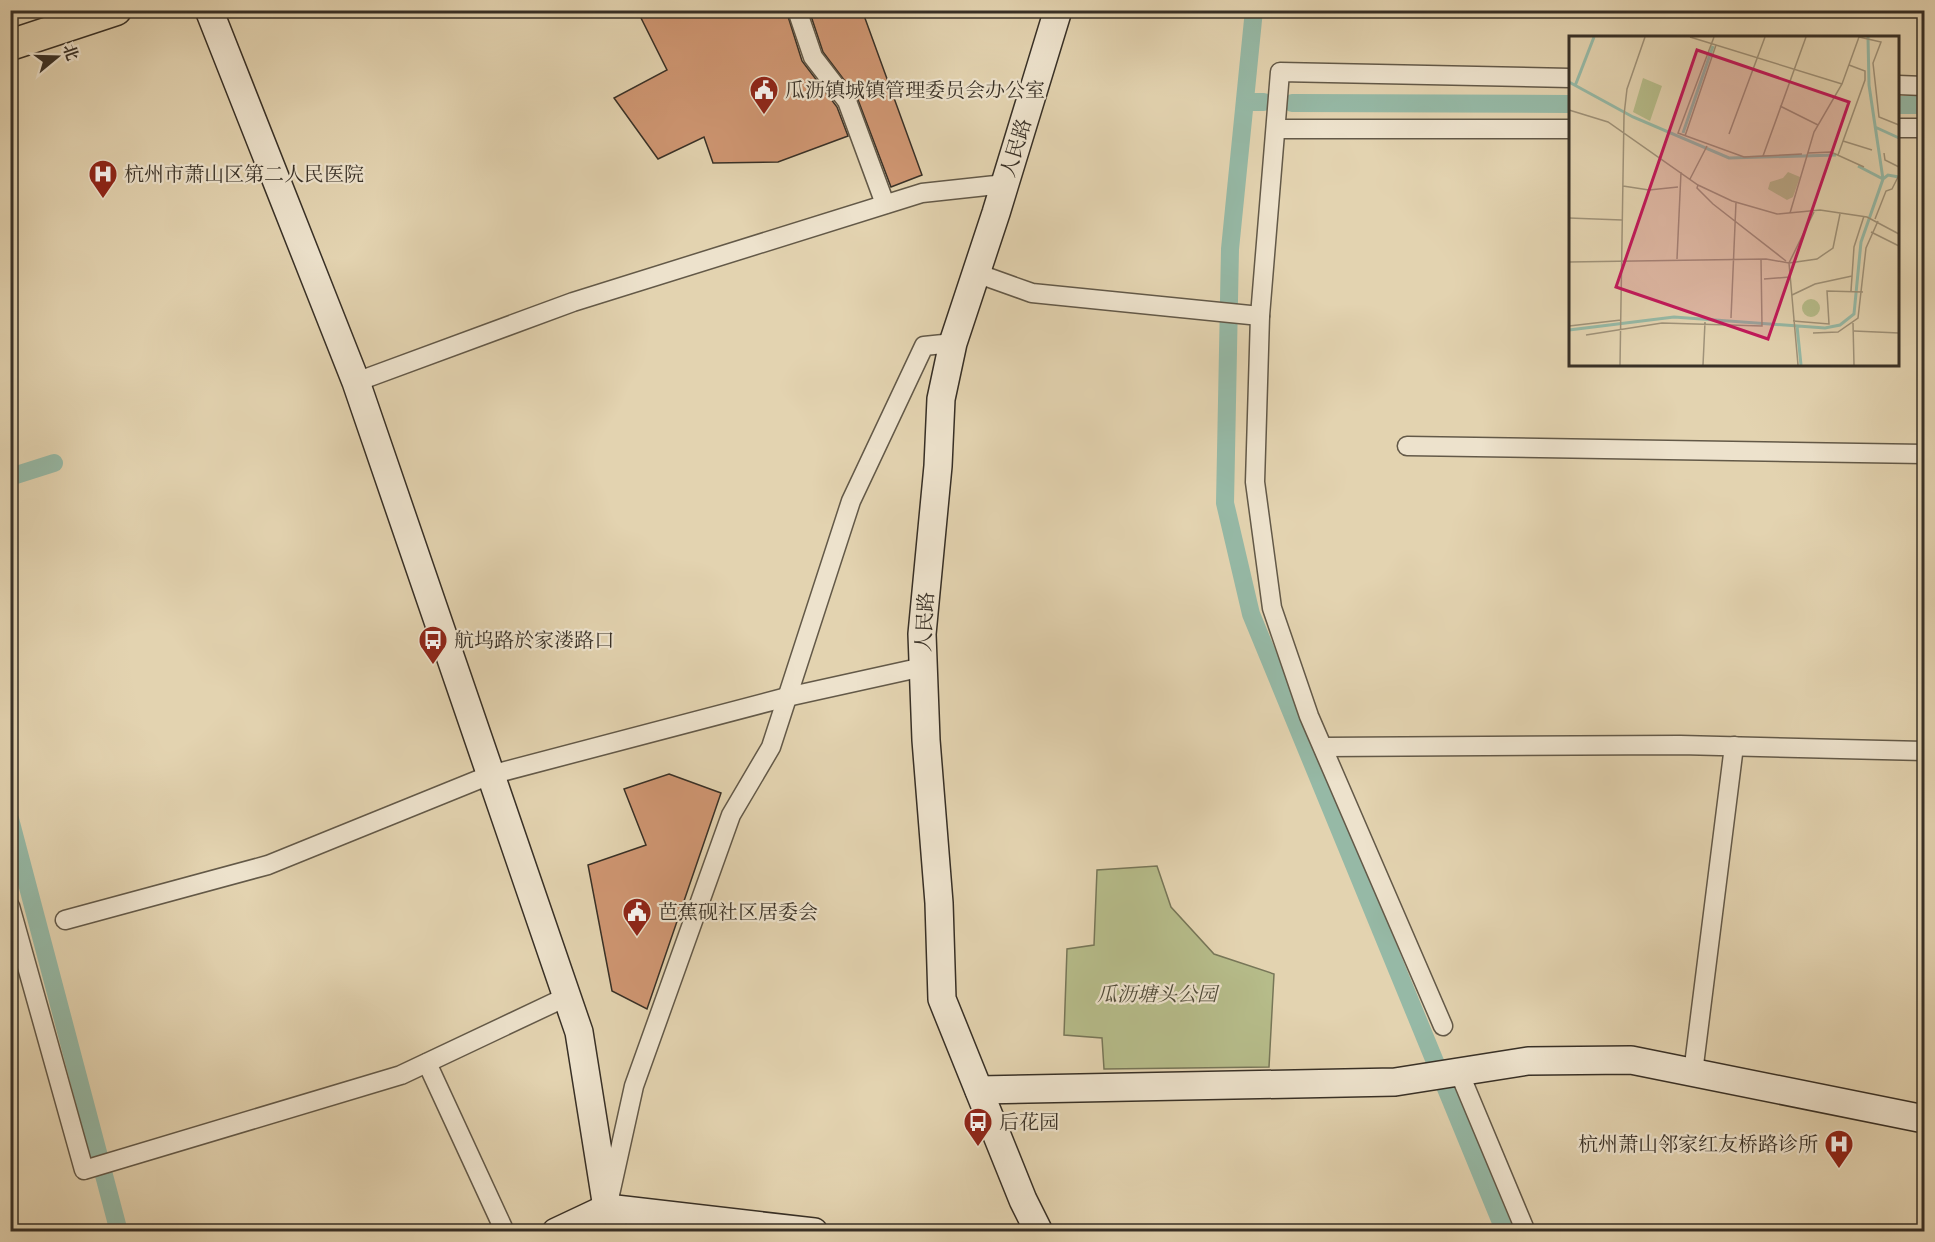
<svg xmlns="http://www.w3.org/2000/svg" width="1935" height="1242" viewBox="0 0 1935 1242" font-family="Cardo,'Noto Serif SC',serif">
  <style>
    .green { fill: #b6bc8a; stroke: #777658; stroke-width: 1.5 }
    .lines { fill: none; stroke-linecap: round; stroke-linejoin: round }
    .canal { stroke: #96b9a6; stroke-width: 18 }
    .building { fill: #cf9672; stroke: #383026; stroke-width: 1.5 }
    .street-casing { stroke: #635948; stroke-width: 21 }
    .secondary-casing { stroke: #383026; stroke-width: 30 }
    .primary-casing { stroke: #383026; stroke-width: 33 }
    .street { stroke: #ede2cc; stroke-width: 18 }
    .secondary { stroke: #ede2cc; stroke-width: 27 }
    .primary { stroke: #e3d3b0; stroke-width: 30 }
    .labels { text-anchor: middle; dominant-baseline: central; stroke-width: 4.5; stroke-linejoin: round; paint-order: stroke }
    .poi-label { font-size: 20px; fill: #383026; stroke: #ede2cc; text-anchor: start }
    .street-label { font-size: 20px; fill: #383026; stroke: #ede2cc }
    .park-label { font-size: 20px; font-style: italic; fill: #514c3a; stroke: #ede2cc }
    .inset-river { fill: none; stroke: #96b9a6; stroke-width: 3 }
    .inset-road { fill: none; stroke: #9f9279; stroke-width: 1.5 }
    .view { fill: #c2185b; fill-opacity: 0.15; stroke: #c2185b; stroke-width: 3 }
    .inset-edge { fill: none; stroke: #383026; stroke-width: 3 }
  </style>
  <rect width="100%" height="100%" fill="#e3d3b0"/>
  <filter id="stains"><feTurbulence type="fractalNoise" baseFrequency=".00333" numOctaves="4"/><feColorMatrix values="0 0 0 0 .2 0 0 0 0 .09 0 0 0 0 .02 0 0 0 .5 -.17"/></filter>
  <radialGradient id="worn" r=".72"><stop offset=".6" stop-color="#630" stop-opacity="0"/><stop offset="1" stop-color="#630" stop-opacity=".3"/></radialGradient>
  <path class="green" d="M1157,866l14,41 43,47 60,20 -5,93 -165,2 -2,-31 -38,-3 3,-86 27,-4 3,-75z"/>
  <g class="lines">
    <g class="canal">
      <path d="M1254,10l-24,239 -5,254 26,111 254,618"/>
      <path d="M1245,102h19"/>
      <path d="M1292,103l278,1"/>
      <path d="M1898,105h26"/>
      <path d="M10,477l44,-14"/>
      <path d="M10,819l109,413"/>
    </g>
  </g>
  <g class="building">
    <path d="M637,10h149l16,51 35,46 11,29 -70,26 -65,1 -9,-26 -46,22 -44,-61 53,-28z"/>
    <path d="M809,10h53l60,165 -31,12 -34,-90 -34,-45z"/>
    <path d="M669,774l52,19 -74,216 -35,-18 -24,-126 58,-20 -22,-56z"/>
  </g>
  <g class="lines">
    <g class="street-casing">
      <g id="street">
        <path d="M797,10l16,47 34,44 38,103"/>
        <path d="M1898,85l26,1"/>
        <path d="M1898,128h26"/>
        <path d="M1276,129h294"/>
        <path d="M976,273l56,20 228,23"/>
        <path d="M356,382l217,-80 349,-109 83,-9"/>
        <path d="M1407,446l517,8"/>
        <path d="M1323,747l357,-2 244,6"/>
        <path d="M10,906l74,264 317,-95 165,-78"/>
        <path d="M65,920l203,-55 222,-90 297,-78 136,-30"/>
        <path d="M1443,1026l-134,-310 -37,-108 -17,-126 5,-166 20,-244 290,6"/>
        <path d="M427,1063l78,169"/>
        <path d="M1459,1072l67,160"/>
        <path d="M1693,1073l41,-327"/>
        <path d="M620,1232l-13,-24 27,-122 97,-271 40,-68 80,-246 73,-155 29,-3"/>
      </g>
    </g>
    <g class="secondary-casing">
      <g id="secondary">
        <path d="M209,10l147,372 223,650 28,176"/>
        <path d="M979,1090l416,-8 133,-21 103,-1 293,59"/>
        <path d="M556,1232l51,-24 207,24"/>
        <path d="M1039,1232l-16,-32 -81,-201 -3,-96 -13,-163 -4,-106 16,-168 3,-67 12,-56 43,-130 62,-203"/>
      </g>
    </g>
    <g class="primary-casing">
      <path id="primary" d="M10,45l106,-35"/>
    </g>
    <use href="#street" class="street"/>
    <use href="#secondary" class="secondary"/>
    <use href="#primary" class="primary"/>
  </g>
  <defs>
    <g id="civic-pin" transform="scale(1.5)"><path d="M0 17L-7.5 6A9.5 9.5 0 1 1 7.5 6Z" fill="#8f2418" stroke="#ede2cc"/><path d="M-.6-6.5H3V-4.5H.6V-3L4-1V1h2V6H-6V1h2V-1L-.6-3ZM-1.2 2.5V6h2.4V2.5Z" fill="#fff"/></g>
    <g id="hospital-pin" transform="scale(1.5)"><path d="M0 17L-7.5 6A9.5 9.5 0 1 1 7.5 6Z" fill="#8f2418" stroke="#ede2cc"/><path d="M-5-5h3v3.5h4V-5h3V5h-3V1.5h-4V5h-3Z" fill="#fff"/></g>
    <g id="bus-pin" transform="scale(1.5)"><path d="M0 17L-7.5 6A9.5 9.5 0 1 1 7.5 6Z" fill="#8f2418" stroke="#ede2cc"/><path d="M-5-6H5V4H4V6H2V4H-2V6H-4V4H-5ZM-3.5-4V0h7V-4ZM-3.5 1.2v1.5H-2V1.2ZM2 1.2v1.5H3.5V1.2Z" fill="#fff"/></g>
  </defs>
  <g fill-rule="evenodd">
    <use href="#civic-pin" x="764" y="90"/>
    <use href="#hospital-pin" x="103" y="174"/>
    <use href="#bus-pin" x="433" y="640"/>
    <use href="#civic-pin" x="637" y="912"/>
    <use href="#bus-pin" x="978" y="1122"/>
    <use href="#hospital-pin" x="1839" y="1144"/>
  </g>
  <g class="labels">
    <g class="poi-label">
      <text x="785" y="90">瓜沥镇城镇管理委员会办公室</text>
      <text x="124" y="174">杭州市萧山区第二人民医院</text>
      <text x="454" y="640">航坞路於家溇路口</text>
      <text x="658" y="912">芭蕉砚社区居委会</text>
      <text x="999" y="1122">后花园</text>
      <text x="1818" y="1144" text-anchor="end">杭州萧山邻家红友桥路诊所</text>
    </g>
    <g class="street-label">
      <text transform="translate(1016 148) rotate(-73)">人民路</text>
      <text transform="translate(925 622) rotate(-87)">人民路</text>
    </g>
    <g class="park-label">
      <text x="1157" y="994">瓜沥塘头公园</text>
    </g>
  </g>
  <g transform="translate(1569 36)">
    <rect width="330" height="330" fill="#e3d3b0"/>
    <path d="M74,42l19,8 -12,35 -17,-9zM219,136l12,5 -7,20 -6,3 -19,-11 2,-7 13,-4zM233 272a9 9 0 1 1 18 0a9 9 0 1 1-18 0Z" fill="#b6bc8a"/>
    <path class="inset-river" d="M0,46l64,35 96,41 107,-3M6,50l19,-49M306,91l24,11M114,97l30,-87M289,130l25,13 5,-4 11,2M228,290l4,39M0,294l105,-13 151,11 15,-3 14,-11 7,-72 22,-63 -14,-94 -1,-48"/>
    <path class="inset-road" d="M121,1l152,47M145,1l-36,96 66,24 58,-3M290,1l22,5 -8,21 6,54 20,8M211,70l38,19M0,74l39,12 90,63 34,16 45,13 43,-4 47,7 32,17M160,98l36,-97M116,100l31,-91M274,105l29,9M239,117l23,-1 33,15M315,117l1,7 14,7M269,119l27,-75v-9l-16,-6M194,120l43,-119M121,143l17,-33M129,149l-1,3 16,16 73,57M54,150l26,4 29,-3M221,177l24,-81 28,-48 17,-47M0,182l53,2M306,183l11,-28 6,-2 7,-14M302,196l28,14M108,223l4,-87M0,226l197,-3 23,4 28,-4 16,-11 7,-34M195,243l26,-2M282,255l3,-44 10,-31M223,259l23,-11 37,-8M162,282l5,-116M224,285l36,3 -2,-33 36,1M284,287l1,42M0,290l52,-6M285,295l45,2M244,297l25,-1 20,-14 8,-70 12,-27M17,299l76,-12 100,3 -1,-67M51,329l4,-250 3,-26 18,-52M134,329l2,-43M229,329l-9,-102 25,-51"/>
    <path class="view" d="M128,14l152,52 -81,237 -152,-52z"/>
    <rect width="330" height="330" class="inset-edge"/>
  </g>
  <rect width="1935" height="1242" fill="none" stroke="#e3d3b0" stroke-width="36"/>
  <rect x="12" y="12" width="1911" height="1218" fill="none" stroke="#383026" stroke-width="3"/>
  <rect x="18" y="18" width="1899" height="1206" fill="none" stroke="#383026" stroke-width="1.5"/>
  <g transform="translate(57 57) rotate(71)" stroke="#ede2cc" stroke-width="4.5" paint-order="stroke">
  <path d="M0-4.5L10 22L0 15L-10 22Z" fill="#383026"/>
  <text y="-9" font-size="16" font-weight="bold" text-anchor="middle" fill="#383026">北</text>
  </g>
  <rect width="100%" height="100%" filter="url(#stains)"/>
  <rect width="100%" height="100%" fill="url(#worn)"/>
</svg>
